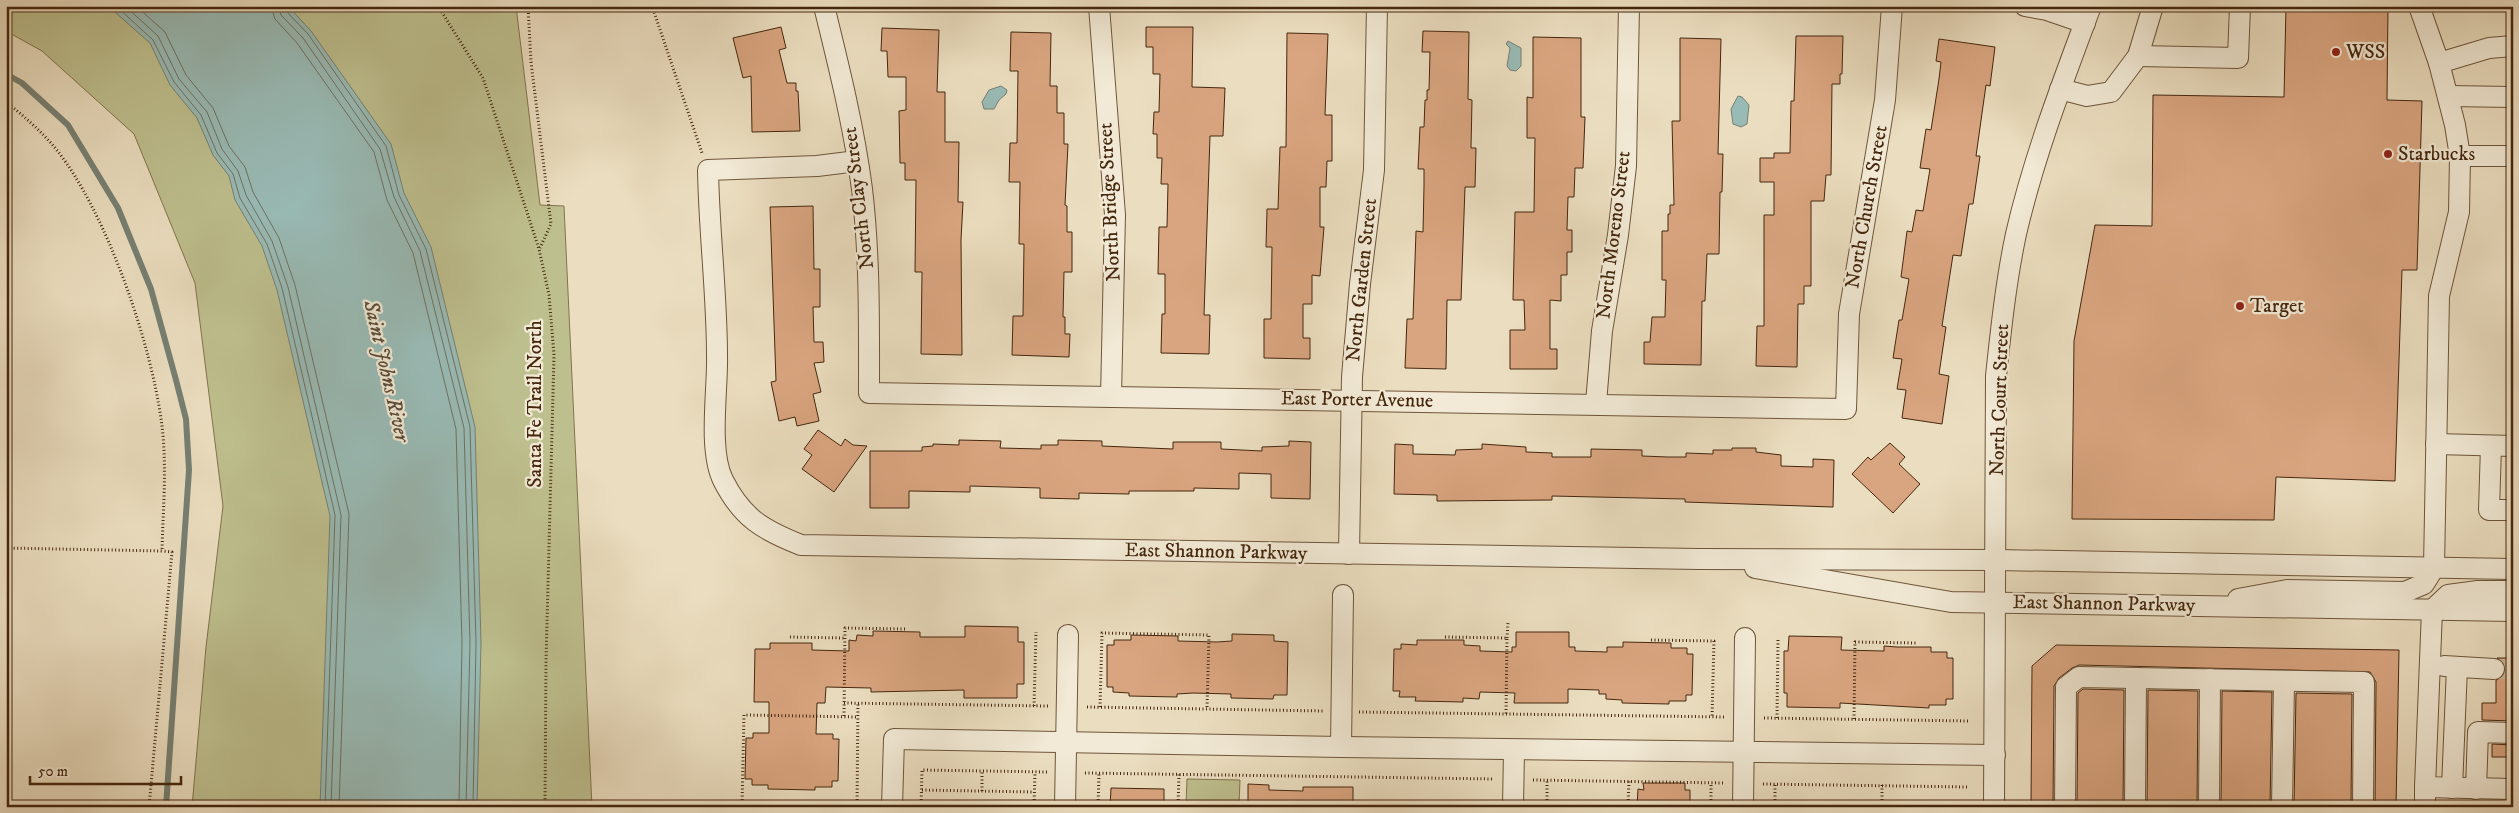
<svg xmlns="http://www.w3.org/2000/svg" width="2519" height="813" viewBox="0 0 2519 813" font-family="'IM FELL DW Pica',serif">
  <style>
    .green { fill: #bebf8e; stroke: #82734e }
    .water { fill: #99bbb6; stroke: #778073 }
    .lines { fill: none; stroke-linecap: round; stroke-linejoin: round }
    .shore { stroke: #6f7162; stroke-width: 1 }
    .stream { stroke: #778073; stroke-width: 6 }
    .building { fill: #d9a580; stroke: #45270e }
    .minor-tunnel { stroke: #cab99c; stroke-width: 20; stroke-dasharray: 20 10; stroke-linecap: butt }
    .minor-casing { stroke: #6e553a; stroke-width: 22 }
    .path { stroke: #45270e; stroke-width: 3; stroke-dasharray: 1 2.5; stroke-linecap: butt }
    .minor { stroke: #f2ead6; stroke-width: 20 }
    .poi-dot { fill: #8f2418; stroke: #f2ead6; stroke-width: 2 }
    .labels { text-anchor: middle; dominant-baseline: central; stroke-width: 4.5; stroke-linejoin: round; paint-order: stroke }
    .poi-label { font-size: 20px; fill: #45270e; stroke: #f2ead6; text-anchor: start }
    .street-label { font-size: 20px; fill: #45270e; stroke: #f2ead6 }
    .water-label { font-size: 21px; font-style: italic; fill: #5a4c38; stroke: #f2ead6 }
  </style>
  <rect width="100%" height="100%" fill="#ebdec0"/>
  <filter id="stains"><feTurbulence type="fractalNoise" baseFrequency=".004" numOctaves="4"/><feColorMatrix values="0 0 0 0 .2 0 0 0 0 .09 0 0 0 0 .02 0 0 0 .5 -.17"/></filter>
  <radialGradient id="worn" r=".72"><stop offset=".6" stop-color="#630" stop-opacity="0"/><stop offset="1" stop-color="#630" stop-opacity=".3"/></radialGradient>
  <g class="green">
    <path d="M6,6h510l24,199 24,1 28,601h-400l14,-160 17,-141 -28,-223 -61,-149 -92,-83 -36,-20z"/>
    <path d="M1187,779l53,1 -1,25 -53,-1z"/>
    <path d="M6,802l133,4 -133,1z"/>
  </g>
  <g class="water">
    <path d="M108,6h180l23,25 80,113 13,49 27,54 44,180 6,216 -4,164h-157l10,-291 -53,-226 -15,-44 -27,-46 -6,-24 -16,-21 -16,-37 -27,-33 -20,-42z"/>
    <path d="M1508,41l13,7v18l-5,5 -6,-1 -3,-4 3,-18 -4,-4z"/>
    <path d="M1001,86l6,4 -1,4 -7,6 -5,9h-10l-2,-7 7,-12z"/>
    <path d="M1738,96l4,1 7,8 -2,19 -6,3 -8,-3 -2,-15z"/>
  </g>
  <g class="lines">
    <g class="shore">
      <path d="M116,6l37,34 21,42 27,33 16,38 16,21 7,24 27,46 15,44 53,227 -10,292"/>
      <path d="M125,6l33,30 21,43 28,33 15,37 16,22 8,24 26,46 16,46 53,228 -10,292"/>
      <path d="M136,6l29,26 21,43 27,33 16,38 16,21 8,25 26,46 16,47 54,229 -10,293"/>
      <path d="M271,6l4,13 22,24 77,109 13,48 26,53 43,176 6,214 -3,164"/>
      <path d="M279,6l2,9 22,23 77,111 14,48 26,54 44,177 6,215 -4,164"/>
      <path d="M285,6l1,5 22,23 78,112 13,49 27,54 44,178 6,216 -3,164"/>
    </g>
    <path class="stream" d="M6,74l16,9 46,42 50,83 33,81 25,91 10,39 3,51 -23,337"/>
  </g>
  <g class="building">
    <path d="M2286,6h102l-1,94 35,1 -5,169h-15l-7,211 -119,-4 -2,43 -202,-1 2,-178 21,-116 57,1 1,-131 131,2z"/>
    <path d="M781,27l5,21 -7,2 8,33h9v8h2l2,40 -48,1 -1,-56 -8,2 -10,-40z"/>
    <path d="M1146,27h47l-1,60 33,1 -2,48h-13l-6,179h6l-1,39 -48,-1 1,-39h3v-40h-7l1,-47h8l1,-43h-7l1,-26h-5v-24h-4l1,-22h5l1,-38h-7v-27h-7z"/>
    <path d="M882,28l57,2 -2,62h8v50h14l-1,60h5l-2,38 1,115 -41,-1 1,-82h-7l1,-92h-11v-17h-5l-1,-52 7,-1v-33h-18l-1,-26h-6z"/>
    <path d="M1423,31l46,1 -1,67 4,1 -1,48h5l-1,39h-10l-4,113h-14l-1,69 -41,-1 2,-49h6l3,-88 7,1 1,-46v-17h-6l2,-42h4l1,-27h2v-10h2l1,-38h-8z"/>
    <path d="M1011,32l40,1 -1,53h7v27h7v31h4l-3,61 2,1v26h5v40h-8l-1,45h2v17h5l-1,23 -57,-2 1,-39h10l1,-72h-5l1,-62h-11l1,-39h7l1,-72h-8z"/>
    <path d="M1287,33l41,1 -3,81h7v46h-5l-1,26h-6v40h4l-4,49 -8,-1v29h-9v34h7v21l-46,-1v-39h7l1,-72h-6l1,-38h11l2,-62h6z"/>
    <path d="M1796,36h47l-1,38h-2v10h-8l-1,91h-5l-2,26h-13v85h-7v18h-6l-1,63 -41,-1 1,-40h7v-111h10v-33h-14v-24h14v-5h16l1,-52h3z"/>
    <path d="M1533,37l48,1v79h4l-2,51h-8l-1,29h-6l-1,33h5v22h-5v23h-6v26l-11,-1v49h7v20h-47v-39h15l-1,-30h-11l2,-88h19l1,-74h-8v-41l6,1z"/>
    <path d="M1680,38l41,1 -3,115h5l-1,38h-2l-1,62h-12l-2,47h-3l-1,64 -57,-1v-22h6l2,-25h13l1,-37h-4v-49h6v-17h2v-9h4l-2,-84h8z"/>
    <path d="M1939,39l56,8 -5,39 -4,-1 -10,71h4l-7,48h-4l-8,52 -8,-1 -11,71 4,1 -7,47 10,2 -7,48 -40,-6 4,-28 -9,-1 5,-30 -9,-1 6,-38h3l7,-41 -8,-2 6,-46 5,1 4,-22 7,1 7,-42 -10,-1 6,-39 5,1 8,-51 2,-17 -5,-1z"/>
    <path d="M813,206l1,63h6v38h-7l1,35h9l1,20 -10,1 7,29 -8,2 6,27 -22,5 -2,-9 -16,4 -8,-39 5,-1 -6,-174z"/>
    <path d="M818,430l23,16 4,-7 8,6 14,1 -33,46 -32,-23 10,-14 -8,-6z"/>
    <path d="M959,440l42,1 -1,7 41,1v-4h17v-5l44,1v5l71,3v-7h48v7l41,2v-4l27,-1v-5l22,1 -1,57 -39,-1v-24l-32,-1v16l-45,-1v3h-65v3l-50,-1v6l-39,-1v-10l-70,-2v6l-61,-1v17h-39v-57h52v-4l11,-1v-2l26,1z"/>
    <path d="M1890,443l15,14 -6,7 21,20 -27,29 -41,-39 16,-17 3,3z"/>
    <path d="M1395,444l18,1v9l42,1 1,-5 26,-1v-5l44,3v5l26,1v4h39v-8l51,1v6l26,1h18v-4l27,1v-4h19v-2h24v4l25,3v11l32,1v-8l21,1 -1,47 -148,-5v-3l-133,-3v4l-115,1v-6l-43,-1z"/>
    <path d="M965,626l53,1v15h6v42h-7v14h-53v-8l-93,2v-4l-45,-1 -1,16h-8l-1,31h17v5h6l-1,42h-6v6h-17v3l-47,-1v-4h-16v-6h-7l1,-41h7v-5h16v-31h-15l1,-53h15v-6h42v7l37,1v-11l7,1 1,-6 16,1v-5l47,1v5h45z"/>
    <path d="M1516,632h53v15h6v4l32,1v-5h16v-5l48,1v5h16v6h6l-1,41h-6v6h-17v3l-47,-1v-3l-16,-1v-5h-7v-4l-31,-1v14h-54l1,-10 -35,-1 -1,7 -16,-1v4l-48,-1 1,-4h-17l1,-6h-7l1,-42h7v-5l16,1v-5h47v5l16,1v5l32,1v-5h4z"/>
    <path d="M1232,634l42,1v6l14,1 -1,53h-13l-1,4 -42,-1v-4l-38,-1 -16,1v3l-48,-1v-3l-16,-1v-5h-6v-42h7v-5h17v-5l47,1v5l39,1 15,-1z"/>
    <path d="M1789,636l53,1 -1,13 43,1v-5l13,1h34v5h16v6h6v41h-7v6h-17v3l-89,-5v5l-53,-1v-14h-3v-42h4z"/>
    <path d="M2056,645l343,5 -3,157h-21l1,-125 -6,-10 -291,-7 -7,3 -13,10 -5,8 -1,121h-22l1,-141z"/>
    <path d="M2497,658h16v63l-31,-1v-17h14v-23l8,-4 2,-6 -2,-7z"/>
    <path d="M2083,689l41,1 -1,117h-46l1,-114z"/>
    <path d="M2148,690l50,1 -1,116h-50z"/>
    <path d="M2222,691l50,1 -2,115h-49z"/>
    <path d="M2296,693l56,1 -1,113h-57z"/>
    <path d="M2492,744l21,1v12h-21z"/>
    <path d="M1643,783h42v7h5v17h-53l1,-18 6,1z"/>
    <path d="M1248,784l21,1v5l34,1v-4h50v20h-99v-3h-6z"/>
    <path d="M1111,788l53,1v18h-54z"/>
  </g>
  <g class="lines">
    <path class="minor-tunnel" d="M2494,669h19"/>
    <g class="minor-casing">
      <g id="minor">
        <path d="M824,6c15,61 30,121 38,183 8,68 7,136 7,204l977,16 3,-95 36,-214 7,-94"/>
        <path d="M1099,6l16,209 -4,182"/>
        <path d="M2025,6l22,4 38,13"/>
        <path d="M2419,6l20,57 50,-15 24,-2"/>
        <path d="M2138,56l100,2 2,-52"/>
        <path d="M2060,89l27,7 24,-4 27,-36 15,-50"/>
        <path d="M2448,96l65,1"/>
        <path d="M2460,156h53"/>
        <path d="M857,161l-40,5 -109,4c1,62 9,124 9,186 1,33 -9,94 6,124 19,38 40,50 78,65l898,14 298,1 516,9"/>
        <path d="M1596,403l6,-72 16,-96 8,-69 3,-160"/>
        <path d="M2436,444l77,2"/>
        <path d="M2491,446l-2,64h24"/>
        <path d="M1349,554l3,-177 8,-93 14,-114 3,-164"/>
        <path d="M1755,568l196,34 562,9"/>
        <path d="M2513,591h-35l-30,4 -16,15 -7,177 88,2"/>
        <path d="M2238,599l49,-9 118,2 19,-8 10,-16 5,-272 20,-84 1,-56 -5,-31 -16,-62"/>
        <path d="M2444,666l50,3"/>
        <path d="M1341,747l2,-152"/>
        <path d="M2452,788l5,-121"/>
        <path d="M2476,789l2,-57 35,1"/>
        <path d="M892,807l2,-68 447,8 654,8"/>
        <path d="M1065,807l3,-172"/>
        <path d="M1513,807l1,-57"/>
        <path d="M1743,807l2,-169"/>
        <path d="M1994,807l2,-431c5,-47 10,-95 20,-142 18,-78 47,-153 75,-228"/>
        <path d="M2065,807l1,-120 13,-10 285,5 -1,125"/>
        <path d="M2135,807l1,-129"/>
        <path d="M2209,807l1,-128"/>
        <path d="M2282,807l2,-126"/>
        <path d="M2425,807v-20"/>
      </g>
    </g>
    <g class="path">
      <path d="M438,6l45,72 56,171 10,46 5,60 -8,306 -1,146"/>
      <path d="M528,6l3,56 20,162 -11,24"/>
      <path d="M652,6l50,147"/>
      <path d="M6,102c18,14 36,30 50,47 51,64 96,196 106,277 5,41 1,84 0,125l-156,-3"/>
      <path d="M790,637l55,1"/>
      <path d="M1445,637l62,1 -1,76"/>
      <path d="M1507,638l1,-15"/>
      <path d="M1651,640l63,1 -2,76"/>
      <path d="M844,703l204,3"/>
      <path d="M1034,706l2,-74"/>
      <path d="M1087,707l236,4"/>
      <path d="M1100,707l2,-74 107,2 -2,74"/>
      <path d="M1359,712l367,5"/>
      <path d="M844,716l1,-88 60,1"/>
      <path d="M1764,718l205,3"/>
      <path d="M1777,718l1,-78"/>
      <path d="M1854,719l1,-77 61,1"/>
      <path d="M1085,773l409,6"/>
      <path d="M1533,780l191,3"/>
      <path d="M1763,784l204,3"/>
      <path d="M922,790l112,2"/>
      <path d="M982,791v-20"/>
      <path d="M149,807l23,-255 -10,-1"/>
      <path d="M742,807l2,-92 114,2"/>
      <path d="M857,807l1,-104"/>
      <path d="M921,807l1,-37 125,2"/>
      <path d="M1034,807l1,-35"/>
      <path d="M1098,807l1,-34"/>
      <path d="M1178,807l1,-33"/>
      <path d="M1547,807v-27"/>
      <path d="M1628,807l1,-26"/>
      <path d="M1711,807v-24"/>
      <path d="M1775,807v-23"/>
      <path d="M1882,807v-22"/>
    </g>
    <use href="#minor" class="minor"/>
  </g>
  <g class="poi-dot">
    <circle cx="2336" cy="52" r="5"/>
    <circle cx="2388" cy="154" r="5"/>
    <circle cx="2240" cy="306" r="5"/>
  </g>
  <g class="labels">
    <g class="poi-label">
      <text x="2346" y="52">WSS</text>
      <text x="2398" y="154">Starbucks</text>
      <text x="2250" y="306">Target</text>
    </g>
    <g class="street-label">
      <text transform="translate(859 198) rotate(-97)">North Clay Street</text>
      <text transform="translate(1110 202) rotate(-93)">North Bridge Street</text>
      <text transform="translate(1867 207) rotate(-80)">North Church Street</text>
      <text transform="translate(1614 235) rotate(-83)">North Moreno Street</text>
      <text transform="translate(1362 280) rotate(-84)">North Garden Street</text>
      <text transform="translate(1357 400) rotate(1)">East Porter Avenue</text>
      <text transform="translate(2000 400) rotate(-88)">North Court Street</text>
      <text transform="translate(535 404) rotate(-90)">Santa Fe Trail North</text>
      <text transform="translate(1216 552) rotate(1)">East Shannon Parkway</text>
      <text transform="translate(2104 604) rotate(1)">East Shannon Parkway</text>
    </g>
    <g class="water-label">
      <text transform="translate(386 371) rotate(77)">Saint Johns River</text>
    </g>
  </g>
  <rect width="2519" height="813" fill="none" stroke="#ebdec0" stroke-width="25"/>
  <rect x="8" y="8" width="2504" height="798" fill="none" stroke="#45270e" stroke-width="2.5"/>
  <rect x="12" y="12" width="2494" height="788" fill="none" stroke="#45270e"/>
  <path d="M30 776v8h151v-8" fill="none" stroke="#45270e" stroke-width="2.5"/>
  <text x="38" y="776" font-size="15" fill="#45270e" stroke="#f2ead6" stroke-width="4" paint-order="stroke">50 m</text>
  <rect width="100%" height="100%" filter="url(#stains)"/>
  <rect width="100%" height="100%" fill="url(#worn)"/>
</svg>
